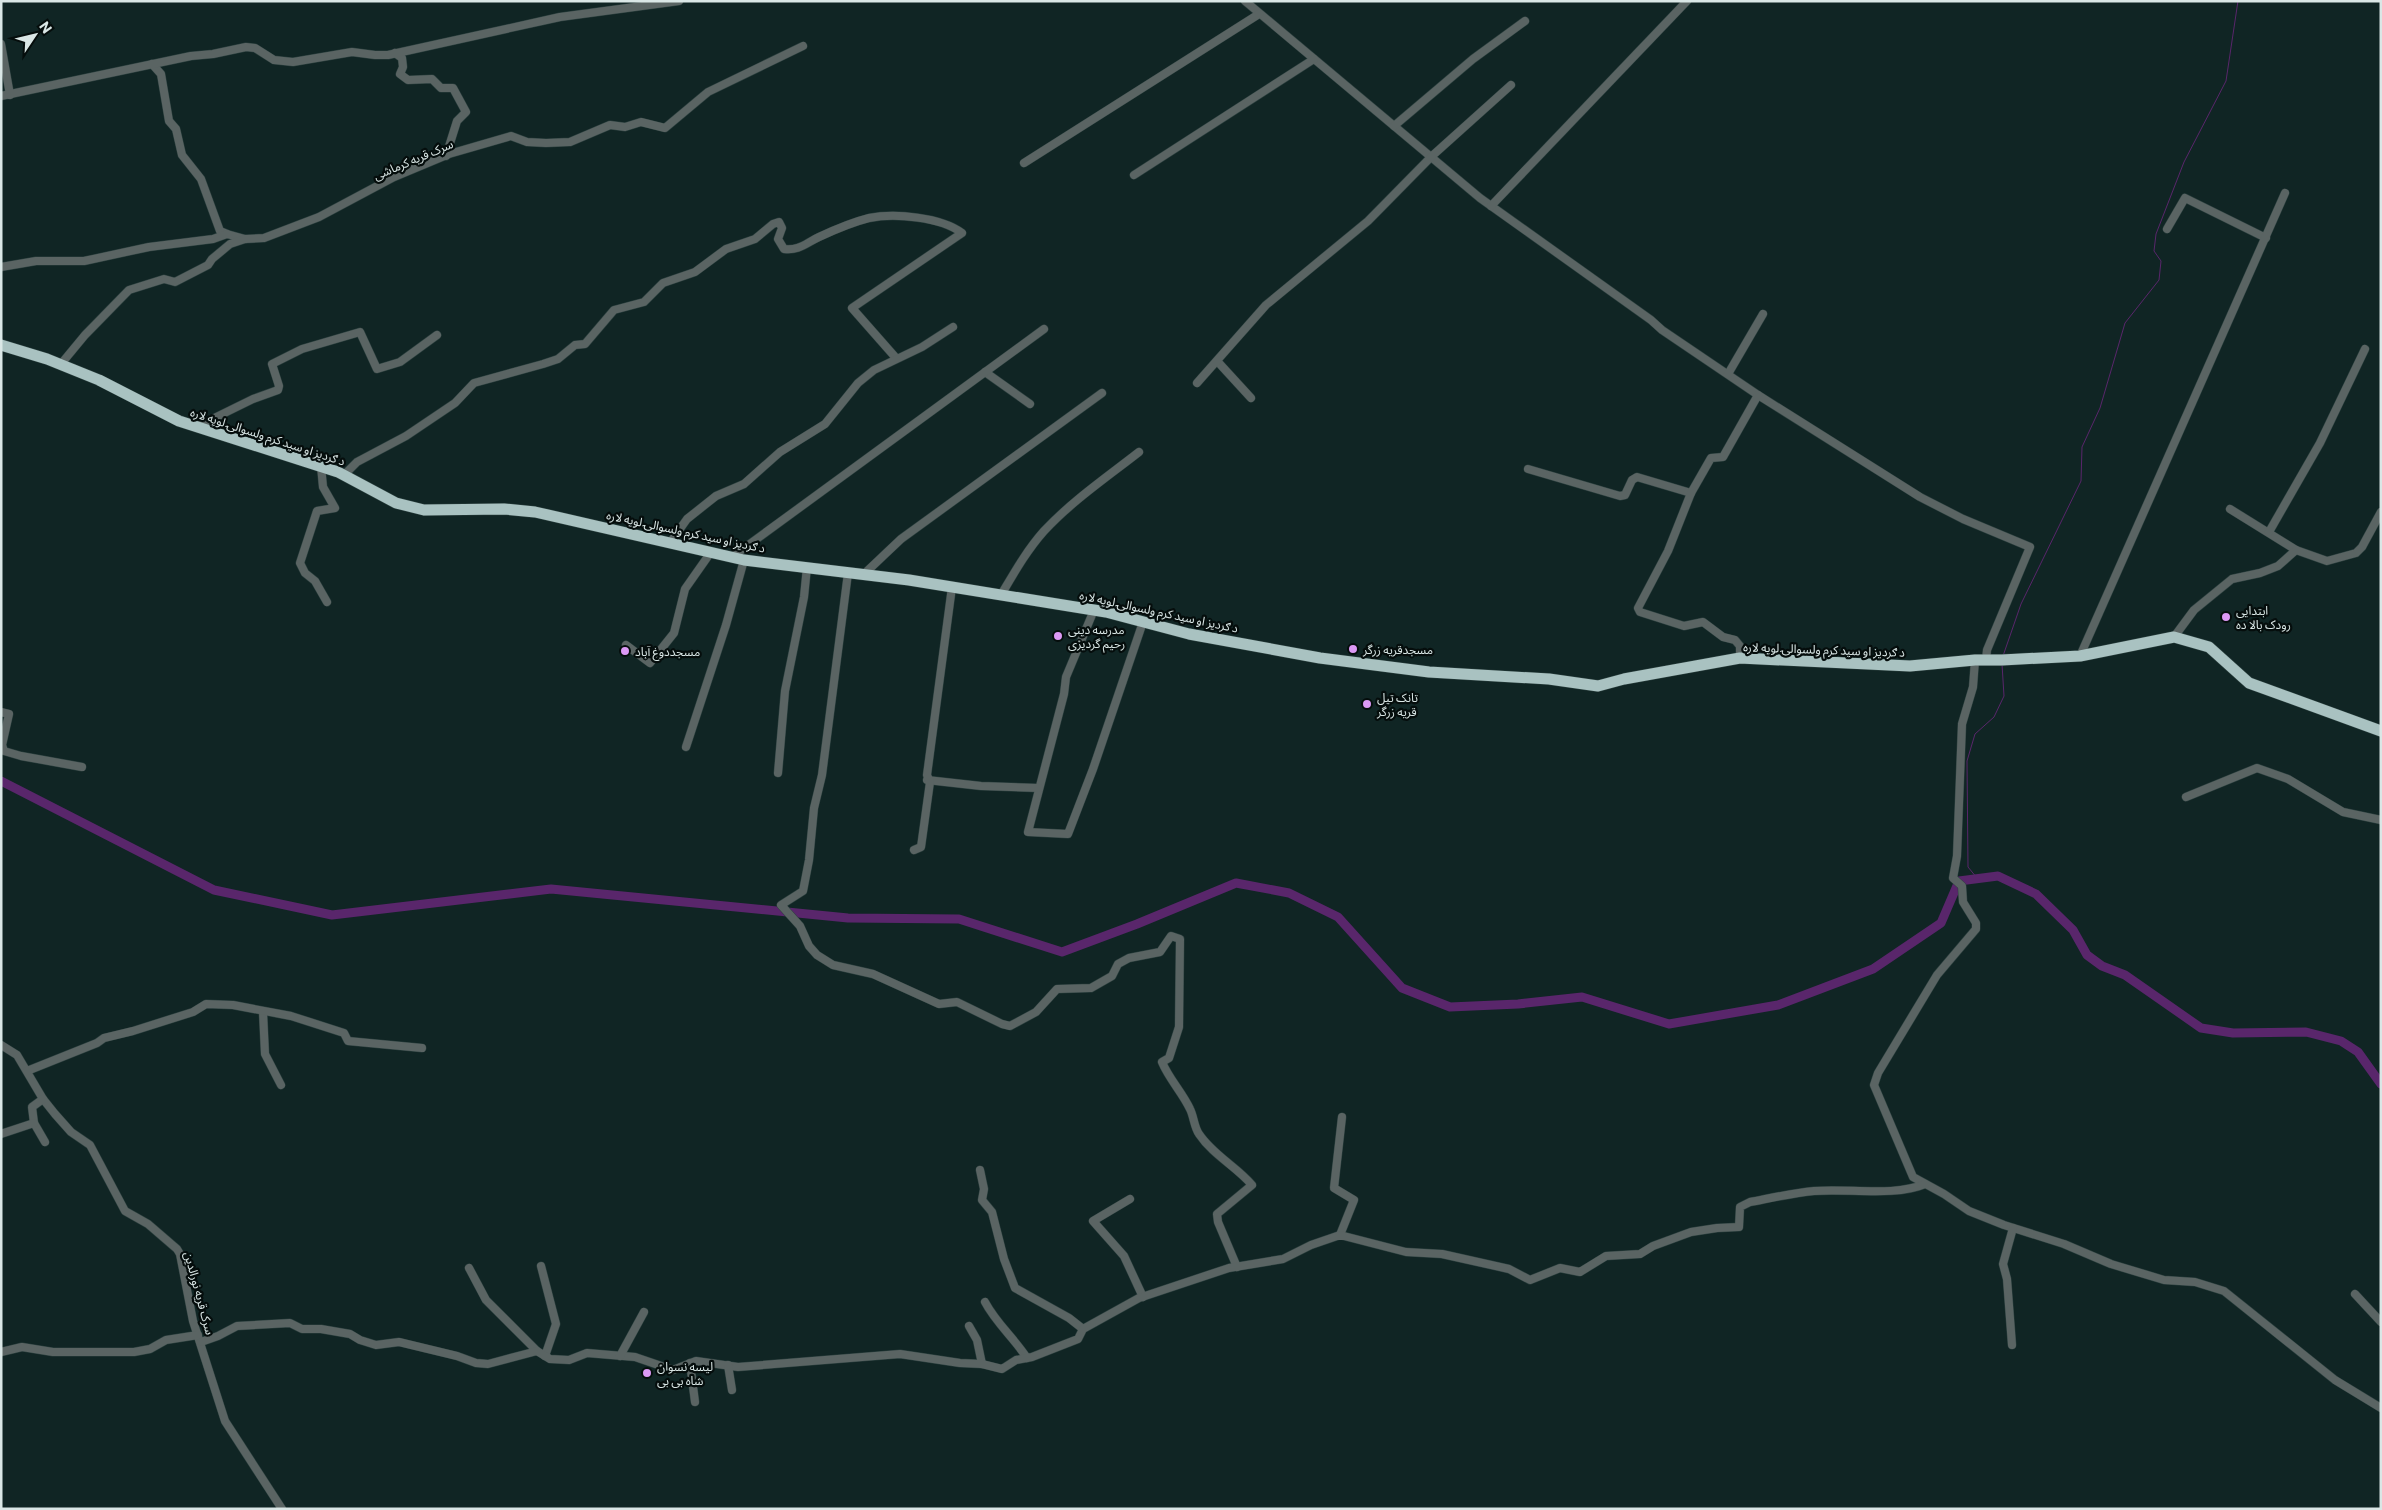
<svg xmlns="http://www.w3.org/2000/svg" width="2382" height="1510" viewBox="0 0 2382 1510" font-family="Commissioner,'Noto Sans Arabic',sans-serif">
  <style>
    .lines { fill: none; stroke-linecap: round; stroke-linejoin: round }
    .stream { stroke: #59266b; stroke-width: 1 }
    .river { stroke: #59266b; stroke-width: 9 }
    .minor-casing { stroke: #2c403f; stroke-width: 9 }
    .highway-casing { stroke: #2c403f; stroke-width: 12 }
    .minor { stroke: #5a6463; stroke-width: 8 }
    .highway { stroke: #a9c2c1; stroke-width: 11 }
    .poi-dot { fill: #dc99f5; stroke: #050d0c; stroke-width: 2 }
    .labels { text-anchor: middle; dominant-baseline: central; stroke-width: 4.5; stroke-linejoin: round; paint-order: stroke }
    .street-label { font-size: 12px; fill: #dae7e6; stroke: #050d0c }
    .poi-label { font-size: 12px; fill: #dae7e6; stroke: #050d0c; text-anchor: start }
  </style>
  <rect width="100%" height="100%" fill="#102524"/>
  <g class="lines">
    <g class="stream">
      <path d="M2003,656l18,-52 60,-123 1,-34 18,-39 25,-85 34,-43 2,-19 -7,-10 2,-17 28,-72 42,-81 12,-80"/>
      <path d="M1977,878l-9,-11 -1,-106 8,-27 19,-17 10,-21 -2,-32"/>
    </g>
    <path class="river" d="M1,781l213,109 118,25 219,-26 297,29 111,1 103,33 75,-28 99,-41 53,10 49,24 64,71 48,19 68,-3 64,-7 87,27 109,-19 95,-36 68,-46 18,-42 39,-5 38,18 37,36 14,25 15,11 23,9 76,53 32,5 73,-1 35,9 17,11 23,32"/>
    <g class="minor-casing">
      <g id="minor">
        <path d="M1245,1l235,197 171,122 11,10 96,65 162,102 43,22 67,28 -43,103 -1,10"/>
        <path d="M1,44l9,51"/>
        <path d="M395,53l7,5 1,9 -3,7 8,6 24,-1 9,9h12l13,24 -9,9 -11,35"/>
        <path d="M152,64l9,10 8,47 7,8 6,26 19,24 19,52 7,3"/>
        <path d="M1,96l190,-40 22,-2 33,-7 9,1 19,12 19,2 59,-10 23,3h13l172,-38 119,-16"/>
        <path d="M1394,126l79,-67 52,-38"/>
        <path d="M1024,163l235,-149"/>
        <path d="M1134,175l180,-116"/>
        <path d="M1491,206l196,-205"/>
        <path d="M2167,229l18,-31 81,40"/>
        <path d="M1,267l35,-6h48l65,-14 64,-8 14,-5 18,5"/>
        <path d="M1218,362l33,36"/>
        <path d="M61,364l24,-29 44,-45 35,-11 11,3 33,-17 4,-6 18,-15 15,-5 19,-1 55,-21 75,-40 55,-23 62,-18 16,6 19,1 24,-1 40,-17 15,2 16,-5 24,6 43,-36 95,-46"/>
        <path d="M985,372l45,32"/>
        <path d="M1728,374l35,-60"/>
        <path d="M1197,383l69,-78 102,-84 64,-65 79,-71"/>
        <path d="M196,427l57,-28 25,-9 1,-4 -7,-22 30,-15 58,-17 17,37 23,-7 37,-27"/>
        <path d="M321,466l2,21 12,21 -18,3 -17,52 5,10 10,8 12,21"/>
        <path d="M1528,469l92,27 5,-1 7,-15 5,-3 54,16"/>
        <path d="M344,475l13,-13 49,-26 49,-33 19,-20 69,-19 15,-5 17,-14 10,-1 29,-34 30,-8 19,-19 32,-11 31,-23 29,-10 18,-15 6,-2 3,6 -4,11 6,10c15,2 22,-6 35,-12 15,-7 34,-15 50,-19 26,-5 72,-1 93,15l-110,75 44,50"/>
        <path d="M2230,509l66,41"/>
        <path d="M2269,532l51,-89 45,-94"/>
        <path d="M670,543l17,-24 29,-23 28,-12 36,-32 45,-28 33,-41 16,-13 48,-23 31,-20"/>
        <path d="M732,557l312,-228"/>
        <path d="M848,573l-26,202 -8,33 -5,52 -6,31 -22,14 19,21 9,20 8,9 16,10 40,9 66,30 18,-2 45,22 8,2 26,-14 21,-23 34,-1 21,-12 6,-12 11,-6 31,-6 11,-16 9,3 -1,88 -10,31 -7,4c7,17 20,30 28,47 4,8 4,18 9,25 14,21 38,33 53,51l-35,29 1,8 19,45"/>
        <path d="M863,575l38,-36 201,-146"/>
        <path d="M1001,595c13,-22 26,-45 43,-64 28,-30 63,-54 95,-79"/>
        <path d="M1094,610l-28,67 -2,17 -36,138 40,2 25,-65 50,-147"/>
        <path d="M2174,637l20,-27 38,-31 28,-6 18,-7 18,-16 31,11 29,-8 6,-6 19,-35"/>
        <path d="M626,645l24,18 24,-30 11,-44 26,-37"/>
        <path d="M2080,656l205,-463"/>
        <path d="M1740,658v-12l-5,-6 -12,-3 -20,-15 -19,4 -44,-14 -2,-4 30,-57 23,-58 20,-35 12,-1 35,-62"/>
        <path d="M1975,660l-2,27 -11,37 -5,132 -4,22 9,8 1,16 13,21v6l-39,46 -59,98 -4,12 39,92 31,17 25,17 35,14 60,19 47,20 53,16 31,2 29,9 111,89 46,28"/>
        <path d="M1,712l8,2 -7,31 2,6 17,5 61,11"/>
        <path d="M686,747l40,-122 18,-65"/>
        <path d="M778,773l7,-82 19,-94 3,-30"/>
        <path d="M927,780l54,6 58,2"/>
        <path d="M2186,797l71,-29 31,11 55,33 38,8"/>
        <path d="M914,850l7,-3 9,-65 -3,-7 25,-188"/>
        <path d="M263,1012l2,42 16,31"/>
        <path d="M1,1045l16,10 26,44 12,15 16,18 19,13 35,66 23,13 29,25 3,5 13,67 32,100 57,88"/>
        <path d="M27,1071l70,-28 7,-5 29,-7 60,-19 13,-8 27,1 58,11 53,17 4,8 74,7"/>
        <path d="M43,1099l-11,8 2,16 11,19"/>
        <path d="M1,1134l33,-11"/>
        <path d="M980,1170l4,19 -2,11 10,12 12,47 11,29 54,30 14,11"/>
        <path d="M1130,1199l-37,22 31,35 19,41"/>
        <path d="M1340,1235l14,-35 -20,-12 8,-71"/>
        <path d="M541,1266l15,58 -11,32"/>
        <path d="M469,1268l17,32 51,51"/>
        <path d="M2355,1294l26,28"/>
        <path d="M985,1302c11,21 29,36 42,56"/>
        <path d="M969,1326l8,14 5,24"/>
        <path d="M201,1342l17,-6 19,-10 53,-3 12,6h19l29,5 10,6 16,5 23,-3 58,14 19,7 12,1 49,-13 13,8 19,1 18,-7 48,4 38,13 23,-9 42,6 162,-13 60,9 22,1 20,5 14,-9 16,-3 46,-18 5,-10 56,-31 90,-30 54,-9 28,-14 29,-10 66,17 36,2 67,15 21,11 30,-12 20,4 26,-16 34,-2 13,-8 38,-14 26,-4 22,-1 1,-20 10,-5c21,-4 43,-9 64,-11 34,-3 80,6 111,-7"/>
        <path d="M2012,1345l-5,-66 -4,-15 10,-36"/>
        <path d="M1,1352l21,-5 31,5h81l16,-3 16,-9 32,-5"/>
        <path d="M620,1356l24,-44"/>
        <path d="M690,1363l5,39"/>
        <path d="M728,1365l4,25"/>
      </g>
    </g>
    <g class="highway-casing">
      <path id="highway" d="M1,345l46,14 52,21 80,41 159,51 58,31 28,7 80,-1 31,3 209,48 165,20 197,32 83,22 131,24 109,14 120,7 49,7 26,-7 116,-21 170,8 65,-6h27l78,-4 94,-19 35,10 40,36 132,48"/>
    </g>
    <use href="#minor" class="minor"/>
    <use href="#highway" class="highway"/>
  </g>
  <g class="poi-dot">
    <circle cx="2226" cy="617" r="5"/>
    <circle cx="1058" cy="636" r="5"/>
    <circle cx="1353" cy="649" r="5"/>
    <circle cx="625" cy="651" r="5"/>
    <circle cx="1367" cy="704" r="5"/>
    <circle cx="647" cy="1373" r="5"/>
  </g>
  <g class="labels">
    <g class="street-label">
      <text transform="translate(413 159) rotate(-23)">سرک قریه کرماشی</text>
      <text transform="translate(268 436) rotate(18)">د ګردیز او سید کرم ولسوالۍ لویه لاره</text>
      <text transform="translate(686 531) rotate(12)">د ګردیز او سید کرم ولسوالۍ لویه لاره</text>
      <text transform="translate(1159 611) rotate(12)">د ګردیز او سید کرم ولسوالۍ لویه لاره</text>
      <text transform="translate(1824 649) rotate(2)">د ګردیز او سید کرم ولسوالۍ لویه لاره</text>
      <text transform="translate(200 1293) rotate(75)">سرک قریه نورالدین</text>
    </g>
    <g class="poi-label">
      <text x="2236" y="610">ابتدایی<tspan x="2236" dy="14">رودک بالا ده</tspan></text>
      <text x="1068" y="629">مدرسه دینی<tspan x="1068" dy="14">رحیم گردیزی</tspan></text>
      <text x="1363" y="649">مسجدقریه زرگر</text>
      <text x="635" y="651">مسجددوغ آباد</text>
      <text x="1377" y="697">تانک تیل<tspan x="1377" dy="14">قریه زرگر</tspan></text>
      <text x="657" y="1366">لیسه نسوان<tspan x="657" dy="14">شاه بی بی</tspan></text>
    </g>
  </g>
  <rect width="2382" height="1510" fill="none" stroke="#dae7e6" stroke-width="5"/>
  <g transform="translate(35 35) rotate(55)" stroke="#050d0c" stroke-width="4" paint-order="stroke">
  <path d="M0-4L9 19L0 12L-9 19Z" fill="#dae7e6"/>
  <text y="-8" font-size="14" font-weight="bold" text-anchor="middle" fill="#dae7e6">N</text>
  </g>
</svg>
